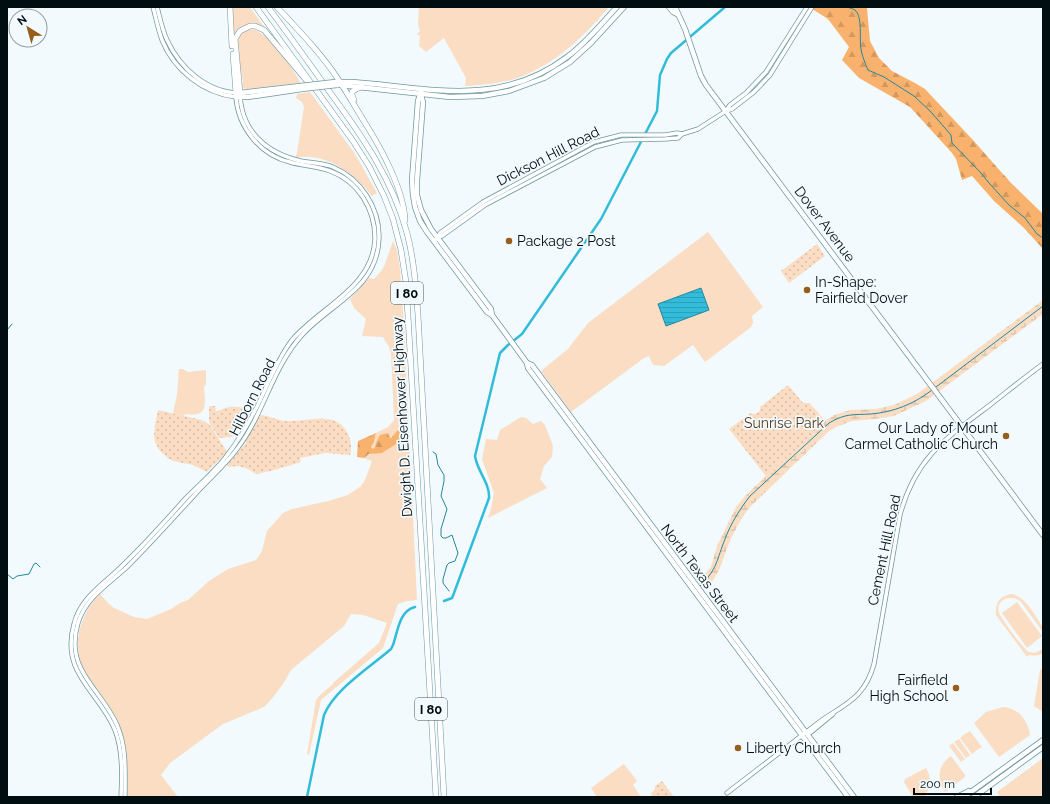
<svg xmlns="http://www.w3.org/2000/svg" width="1050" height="804" viewBox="0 0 1050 804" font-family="Raleway,sans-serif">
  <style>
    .green { fill: #faddc3 }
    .forest { fill: url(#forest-firs) }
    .wetland { fill: url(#wetland-marsh) }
    .park { fill: url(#park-dots) }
    .water { fill: url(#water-rules); stroke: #23889d }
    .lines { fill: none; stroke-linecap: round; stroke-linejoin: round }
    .stream { stroke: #23889d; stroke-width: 1 }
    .canal { stroke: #32bcd9; stroke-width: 2.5 }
    .minor-casing { stroke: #6e97a1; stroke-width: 5 }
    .major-casing { stroke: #6e97a1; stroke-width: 6 }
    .highway-casing { stroke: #6e97a1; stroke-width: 6 }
    .minor { stroke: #fff; stroke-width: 3.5 }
    .major { stroke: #fff; stroke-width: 4.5 }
    .highway { stroke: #fff; stroke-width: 5 }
    .major-bridge-casing { stroke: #6e97a1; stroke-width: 6; stroke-linecap: butt }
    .major-bridge { stroke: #fff; stroke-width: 4.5 }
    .poi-dot { fill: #975d1b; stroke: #f2fafd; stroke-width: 1.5 }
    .labels { text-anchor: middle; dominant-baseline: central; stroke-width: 3.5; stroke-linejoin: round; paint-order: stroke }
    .shield { fill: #f2fafd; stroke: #495558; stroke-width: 1 }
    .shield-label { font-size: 13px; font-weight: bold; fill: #010e11 }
    .street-label { font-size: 14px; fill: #010e11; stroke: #f2fafd }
    .poi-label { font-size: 14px; fill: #010e11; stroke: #f2fafd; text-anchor: start }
    .park-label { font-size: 14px; fill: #583b1e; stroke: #f2fafd }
  </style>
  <defs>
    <pattern id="forest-firs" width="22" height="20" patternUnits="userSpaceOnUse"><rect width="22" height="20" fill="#f8b26d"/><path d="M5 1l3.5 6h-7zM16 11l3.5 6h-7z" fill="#d3985d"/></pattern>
    <pattern id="wetland-marsh" width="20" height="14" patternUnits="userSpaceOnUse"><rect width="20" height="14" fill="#faddc3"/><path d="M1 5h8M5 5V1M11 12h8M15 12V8" fill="none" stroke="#d4bca6"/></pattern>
    <pattern id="park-dots" width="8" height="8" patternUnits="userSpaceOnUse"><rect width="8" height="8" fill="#faddc3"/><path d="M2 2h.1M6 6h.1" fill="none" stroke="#d4bca6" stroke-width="1.8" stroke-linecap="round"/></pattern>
    <pattern id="water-rules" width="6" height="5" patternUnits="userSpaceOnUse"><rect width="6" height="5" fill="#32bcd9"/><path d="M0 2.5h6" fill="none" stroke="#2aa0b9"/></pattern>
  </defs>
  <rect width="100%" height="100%" fill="#f2fafd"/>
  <g class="green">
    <path d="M231,7h19l17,24 -18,-6 -16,15z"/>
    <path d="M419,7h190c-26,31 -59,62 -98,73 -16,4 -31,5 -46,6l1,-8 -22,-40 -18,14 -7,-6 1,-10 -3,-2 3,-3 -2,-7z"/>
    <path d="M252,29c18,4 40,39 49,54l-54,6 -4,-1 -1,-3 1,-5c-2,-9 -8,-33 -6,-41 2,-6 9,-9 15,-10z"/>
    <path d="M310,92l45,62 22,39 -5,3c-17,-22 -47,-45 -77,-38l2,-5 7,-46 -2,-5 -6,-4 1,-4z"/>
    <path d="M708,232l55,75 -11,9 1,7 -2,4 -46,35 -12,-17 -29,21 -11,-1 -4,-9 -5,2 -73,54 -30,-41 27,-22 20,-26z"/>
    <path d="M393,241l4,9 3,19 4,57 13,274 -10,1 -9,3 -15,44 -62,52 -12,55 -2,-1 9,-54 4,-5 13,-11v-1l46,-40 8,-20 -24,-8 -12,-1 -7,12 -53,44 -8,14 -13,17 -6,6 -41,17 -53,39 -9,12 17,22h-51c1,-27 2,-49 -9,-75 -7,-16 -20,-28 -29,-42 -19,-28 -12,-63 11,-86l9,10 5,4 20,9 13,2 24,-10 9,-6 8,-3 21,-19 19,-12 28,-9 6,-9 5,-20 16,-18 9,-4 36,-8 20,-6 13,-9 4,-6 7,-19 -8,-3v-1l10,-4h8l16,-10 9,-4 -7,-7 -4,1 -5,5 -15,5 -1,4 -2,2 -2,-2 3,-5 2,-9 12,-6 6,-7 -3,-66 -2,-7 -6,-10 -21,-1 4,-17 -12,-11 -4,-9 19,-21 5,1 8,-9 3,-6z"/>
    <path d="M179,369h4l5,3 18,-2v15l-2,1c1,18 5,32 -19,28l-1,2 -11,-3 4,-18z"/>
    <path d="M521,417l5,1 7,6 8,-3 4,4 8,21 -1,11 -8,9 -4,13 7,9 -59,30 3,-9 3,-16 -12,-34 4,-20 11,1 3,-10z"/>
    <path d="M1011,594c15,2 24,22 32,33v5l-22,-30c-9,-9 -26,-3 -22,11 2,5 25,37 30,39 5,2 10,0 14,-4v5c-4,3 -9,3 -14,2l-2,2 -31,-42c-1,-11 3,-19 15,-21z"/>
    <path d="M1017,602l25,34 -15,12 -25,-35z"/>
    <path d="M1041,669h2v43l-9,-6 6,-36z"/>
    <path d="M1003,707c16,1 25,14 27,28l-31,22 -25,-34 12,-11z"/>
    <path d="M970,731l12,16 -5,3 -12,-16z"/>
    <path d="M965,734l12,16 -5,4 -12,-16z"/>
    <path d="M959,739l11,16 -4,3 -12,-16z"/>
    <path d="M953,743l12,16 -4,3 -12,-16z"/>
    <path d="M951,756l14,19v2l-20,15c-9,-13 -7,-27 6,-36z"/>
    <path d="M1043,758v39h-43l-3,-5z"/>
    <path d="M624,764l13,17 -4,4 8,12h-44l-6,-9z"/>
    <path d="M926,768c6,10 5,20 -2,29h-11l-9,-15 1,-3z"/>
  </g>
  <g class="forest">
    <path d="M809,7l58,1 3,33 9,17 13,13 23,12 10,6 47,50 30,34 5,5 3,4 33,32v35l-19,-21 -30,-27 -22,-25 -10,4 -6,-21 -4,-6 -42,-46 -51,-29 -17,-18 7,-13 -21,-28z"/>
    <path d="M398,430l2,2h4l-1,4 4,4 -9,3 -16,10 -13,1 -5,4 -7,-1 1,-16 18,-8 -2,9 -3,5 2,2 2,-2 1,-4 4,-8 8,-2 2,5h1z"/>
  </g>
  <path class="wetland" d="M1043,300v14l-117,87 -32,15 -19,3 -23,2 -16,6 -8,5 -79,76c-8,11 -16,25 -21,38 -7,18 -9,31 -24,44l-6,-8 13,-15 6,-21 19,-39 9,-11 21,-20 49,-43 10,-12 9,-6 16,-5 26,-1 18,-4 23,-11z"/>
  <g class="park">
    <path d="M817,244l8,12 -36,27 -8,-12z"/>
    <path d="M788,385l15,18h7l1,2 5,5 9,11 -10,12 -49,43 -37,-47 22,-16 2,1c4,0 8,-3 7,-7z"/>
    <path d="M209,406h6l1,5c4,0 5,-2 9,-3 7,-2 17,-2 22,2l-15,27 -13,1 -10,-16z"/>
    <path d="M158,410l44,10 8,5 17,27 -20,20 -14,-7 -20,-4 -5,-3 -9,-8 -4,-8 -1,-6 1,-11z"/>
    <path d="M260,415c9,0 17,6 27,6 21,1 49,-12 61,13 3,6 4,14 2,21l-25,-2 -25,5 1,4 -30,9 -15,3c-10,-7 -16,-9 -28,-7l-1,-2 19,-22v-4z"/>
    <path d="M662,781l12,16h-24l2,-2 -1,-2 4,-3v-4z"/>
  </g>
  <path class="water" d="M701,288l8,22 -43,16 -8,-22z"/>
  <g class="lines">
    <g class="stream">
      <path d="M824,7c9,0 23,-2 31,3 8,6 4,30 6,39 1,7 4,14 7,21l16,7 30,19 17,16 20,23 1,8 29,30 8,10 20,22 16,13 12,16 6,4"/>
      <path d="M7,330l5,-6"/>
      <path d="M936,387l107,-81"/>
      <path d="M433,452l3,2 2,11 6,10v6l-3,15 6,13 -6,20v7l2,2h3l6,-3 6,18 -3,8 -6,2 -2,2 -4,14v4l6,8"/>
      <path d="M7,574l6,5 4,-3 12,-2 5,-10 2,-1 4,4"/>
      <path d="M700,586c17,-16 17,-27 25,-47 6,-16 15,-30 25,-43l79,-73c17,-10 24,-8 42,-9 23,-2 43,-10 61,-24"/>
    </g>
    <g class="canal">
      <path d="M444,601l8,-3 2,-5 35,-95c1,-15 -12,-27 -14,-42l25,-103 8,-8 14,-11 79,-115 56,-108 3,-36 7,-16 4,-6 13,-11 41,-35"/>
      <path d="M307,797l17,-82c11,-26 45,-47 67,-66l2,-4c5,-14 6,-34 22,-38"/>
    </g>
    <g class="minor-casing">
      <g id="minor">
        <path d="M726,111l4,-6 16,-12 20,-21 41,-65"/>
        <path d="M438,237l2,-4 43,-31 111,-60 27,-7h44l12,-2 5,1"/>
        <path d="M434,241l4,-4 4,-1 43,-31 110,-58 27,-7 43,-1 13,-1 4,-4 16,-5 28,-18 6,-2 22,-17 16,-17 42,-68"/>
        <path d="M806,733h4l23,-19"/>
        <path d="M727,793l95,-73c25,-17 43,-23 52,-56l26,-149c15,-57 46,-77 90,-110 18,-14 35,-28 53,-41"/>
        <path d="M121,797c1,-22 2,-46 -6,-67 -16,-39 -55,-56 -41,-106 7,-28 32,-41 51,-61 22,-21 42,-44 62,-66 13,-13 27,-25 38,-39 15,-19 27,-40 37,-62 9,-19 17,-39 30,-56 28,-33 82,-53 83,-102 0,-29 -17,-57 -45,-67 -13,-5 -27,-5 -40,-9 -30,-7 -52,-35 -54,-65 -33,-4 -62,-27 -74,-57 -4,-11 -6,-22 -9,-33"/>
        <path d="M125,797c0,-25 2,-49 -8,-72 -16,-37 -53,-54 -39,-102 8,-26 31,-39 50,-57 25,-25 48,-51 72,-77 12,-13 26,-25 37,-40 27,-35 35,-81 65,-114 29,-32 75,-46 77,-96 1,-31 -18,-60 -46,-72 -10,-4 -21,-4 -32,-6 -35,-8 -60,-30 -61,-68 -33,0 -60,-25 -73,-53 -5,-11 -7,-22 -10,-33"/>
      </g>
    </g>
    <g class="major-casing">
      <g id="major">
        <path d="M669,7l4,5 4,2"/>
        <path d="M675,7l10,22 16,47 5,9 337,450"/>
        <path d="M336,82h17c77,6 147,26 214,-25 19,-14 34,-33 50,-50"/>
        <path d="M340,85l110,12 32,-1 27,-5 35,-13 26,-16 21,-19 33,-36"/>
        <path d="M422,89l-4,12 -6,79 1,15 2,12 5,14 7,11 60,80 5,3 35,48 5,2 322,432"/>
        <path d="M236,93v4h12l54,-8"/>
        <path d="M240,93l60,-7"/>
        <path d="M421,95l2,7 -6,78v15l4,15 10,19 60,80 1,6"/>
        <path d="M527,363l1,5 320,429"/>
        <path d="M957,797l12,-6"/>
        <path d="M964,797l79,-57"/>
        <path d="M974,797l69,-50"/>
      </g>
    </g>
    <g class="highway-casing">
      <g id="highway">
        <path d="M230,7l2,39"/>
        <path d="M256,7l97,134 16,25 15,30 9,23 8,31 5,32 30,515"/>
        <path d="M268,7c21,28 41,56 61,84 33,45 63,87 78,142 7,27 9,54 11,82l26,482"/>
        <path d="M277,7c21,23 44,46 61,72 10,15 19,31 29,47 15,24 37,65 38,94"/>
        <path d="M233,54l3,39"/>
        <path d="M240,93l-5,-54 5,-8 10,-5h5l9,4 43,51"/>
        <path d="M354,100l-2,-5v-3l4,-3 6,-2"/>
      </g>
    </g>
    <use href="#minor" class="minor"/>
    <use href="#major" class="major"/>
    <use href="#highway" class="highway"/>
    <g class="major-bridge-casing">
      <g id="major-bridge">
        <path d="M300,86l35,-4"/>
        <path d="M302,89l35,-4"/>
      </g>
    </g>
    <use href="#major-bridge" class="major-bridge"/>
  </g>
  <g class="poi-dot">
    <circle cx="509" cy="241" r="4"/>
    <circle cx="807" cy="290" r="4"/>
    <circle cx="1006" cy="436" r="4"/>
    <circle cx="956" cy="688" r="4"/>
    <circle cx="738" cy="748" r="4"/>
  </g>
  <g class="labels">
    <g class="shield">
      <rect x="391" y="282" width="32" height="22" rx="3"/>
      <rect x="415" y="698" width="32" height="22" rx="3"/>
    </g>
    <g class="shield-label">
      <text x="407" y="293">I 80</text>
      <text x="431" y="709">I 80</text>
    </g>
    <g class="street-label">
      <text transform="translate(548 156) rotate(-27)">Dickson Hill Road</text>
      <text transform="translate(825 224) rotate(53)">Dover Avenue</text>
      <text transform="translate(252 397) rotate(-63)">Hilborn Road</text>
      <text transform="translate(402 417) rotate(-93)">Dwight D. Eisenhower Highway</text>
      <text transform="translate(884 550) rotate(-78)">Cement Hill Road</text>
      <text transform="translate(700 573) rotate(53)">North Texas Street</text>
    </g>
    <g class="poi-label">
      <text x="517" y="241">Package 2 Post</text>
      <text x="815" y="282">In-Shape:<tspan x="815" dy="16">Fairfield Dover</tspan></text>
      <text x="998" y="428" text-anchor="end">Our Lady of Mount<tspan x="998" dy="16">Carmel Catholic Church</tspan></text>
      <text x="948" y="680" text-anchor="end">Fairfield<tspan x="948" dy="16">High School</tspan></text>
      <text x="746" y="748">Liberty Church</text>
    </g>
    <g class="park-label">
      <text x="784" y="423">Sunrise Park</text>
    </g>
  </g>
  <rect width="1050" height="804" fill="none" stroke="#010e11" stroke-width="16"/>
  <g transform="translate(28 28) rotate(323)"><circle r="19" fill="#f2fafd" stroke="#929c9f"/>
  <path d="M0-3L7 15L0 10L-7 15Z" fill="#975d1b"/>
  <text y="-6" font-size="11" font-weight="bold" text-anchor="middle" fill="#010e11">N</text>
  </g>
  <path d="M914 788v6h77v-6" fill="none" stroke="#010e11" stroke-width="2"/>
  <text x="920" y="788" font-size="12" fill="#010e11" stroke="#f2fafd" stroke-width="3" paint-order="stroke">200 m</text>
</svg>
